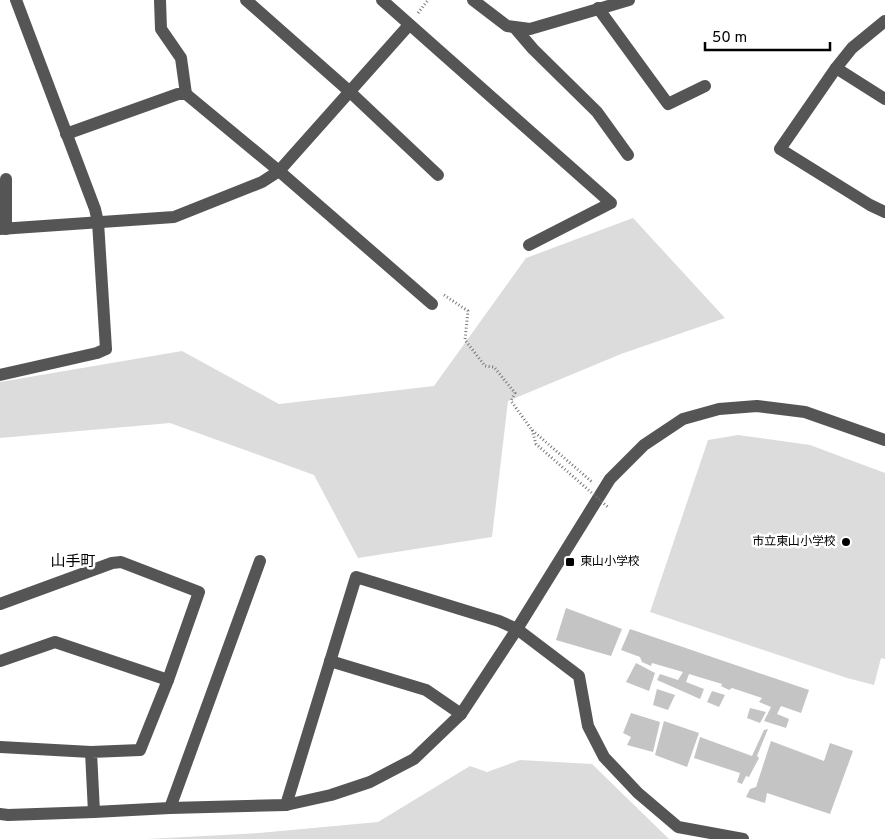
<svg xmlns="http://www.w3.org/2000/svg" width="885" height="839" viewBox="0 0 885 839" font-family="Overpass,'Noto Sans JP',sans-serif">
  <style>
    .green { fill: #dcdcdc }
    .building { fill: #c4c4c4 }
    .lines { fill: none; stroke-linecap: round; stroke-linejoin: round }
    .path { stroke: #777; stroke-width: 3; stroke-dasharray: 1 2.5; stroke-linecap: butt }
    .minor { stroke: #555; stroke-width: 12 }
    .path-bridge { stroke: #777; stroke-width: 3; stroke-dasharray: 1 2.5; stroke-linecap: butt }
    .poi-dot { fill: #000; stroke: #fff; stroke-width: 2 }
    .labels { text-anchor: middle; dominant-baseline: central; stroke-width: 5; stroke-linejoin: round; paint-order: stroke }
    .poi-label { font-size: 12px; fill: #000; stroke: #fff; text-anchor: end }
    .quarter-label { font-size: 15px; fill: #000; stroke: #fff }
  </style>
  <rect width="100%" height="100%" fill="#fff"/>
  <g class="green">
    <path d="M633,218l92,100 -104,36 -113,47 -16,136 -134,21 -44,-83 -144,-52 -170,15v-56l182,-31 97,53 155,-18 92,-128z"/>
    <path d="M738,435l72,10 75,28v186l-4,-1 -7,27 -27,-7 -197,-66 58,-172z"/>
    <path d="M520,760l72,4 77,75h-522l112,-6 119,-11 92,-56 17,6z"/>
  </g>
  <g class="building">
    <path d="M566,608l56,21 -11,27 -55,-16z"/>
    <path d="M630,629l179,61 -8,23 -20,-7 -4,8 12,5 -3,9 -22,-7 7,-14 -12,-5 3,-4 -30,-10 -3,2 -8,-4 1,-2 -33,-10 -3,8 18,7 -4,10 -43,-19 3,-6 18,6 5,-8 -31,-9 -1,3 -9,-4 -2,-5 -19,-7z"/>
    <path d="M636,663l19,10 -6,18 -23,-9z"/>
    <path d="M657,689l18,6 -7,15 -15,-5z"/>
    <path d="M712,691l13,4 -6,12 -12,-5z"/>
    <path d="M750,708l16,4 -6,11 -13,-5z"/>
    <path d="M631,713l29,9 -7,30 -26,-7 4,-8 -8,-4z"/>
    <path d="M664,721l35,12 -12,34 -32,-12z"/>
    <path d="M768,729l-11,27 2,2 -10,19 -3,-1 -4,8 -5,-2 3,-9 -46,-15 6,-21 52,19 12,-26z"/>
    <path d="M771,741l53,20 6,-18 23,8 -23,63 -63,-21 -2,10 -19,-6 4,-8 6,-2z"/>
  </g>
  <g class="lines">
    <g class="path">
      <path d="M418,13l10,-13"/>
      <path d="M444,295l24,16 -3,29 20,26 9,1 21,26 -4,8 21,29 60,52"/>
    </g>
    <g class="minor">
      <path d="M160,0l1,29 20,29 5,36"/>
      <path d="M246,0l103,91 89,84"/>
      <path d="M382,0l229,203 -82,42"/>
      <path d="M473,0l34,26 23,3 99,-29"/>
      <path d="M598,8l70,96 37,-18"/>
      <path d="M885,21l-33,27 -16,20 -56,81 90,56 15,7"/>
      <path d="M515,28l18,21 64,63 31,43"/>
      <path d="M836,68l49,31"/>
      <path d="M66,134l112,-40h8l93,77 153,133"/>
      <path d="M6,179v50"/>
      <path d="M0,229l174,-12 88,-35 17,-11 130,-146"/>
      <path d="M0,375l97,-22 9,-4 -8,-127 -3,-13 -79,-209"/>
      <path d="M0,604l112,-41 9,-1 78,30 -31,88 -28,70 -49,2 3,60"/>
      <path d="M0,661l55,-19 113,38"/>
      <path d="M330,661l96,29 35,24"/>
      <path d="M0,747l91,5"/>
      <path d="M286,805l70,-228 143,44 18,8 62,47 9,50 16,31 34,36 40,34 65,12"/>
      <path d="M170,808l90,-247"/>
      <path d="M0,814l8,1 86,-3 76,-4 116,-3 45,-10 39,-13 44,-23 47,-45 56,-85 93,-150 34,-34 39,-26 36,-10 38,-3 48,6 80,28"/>
    </g>
    <path class="path-bridge" d="M532,430l4,14 73,64"/>
  </g>
  <g class="poi-dot">
    <circle cx="846" cy="542" r="5"/>
    <rect x="565" y="557" width="10" height="10" rx="2.5"/>
  </g>
  <g class="labels">
    <g class="poi-label">
      <text x="836" y="542">市立東山小学校</text>
      <text x="580" y="562" text-anchor="start">東山小学校</text>
    </g>
    <g class="quarter-label">
      <text x="73" y="562">山手町</text>
    </g>
  </g>
  <path d="M705 42v8h125v-8" fill="none" stroke="#000000" stroke-width="2.5"/>
  <text x="712" y="42" font-size="15" fill="#000000" stroke="#ffffff" stroke-width="4" paint-order="stroke">50 m</text>
</svg>
